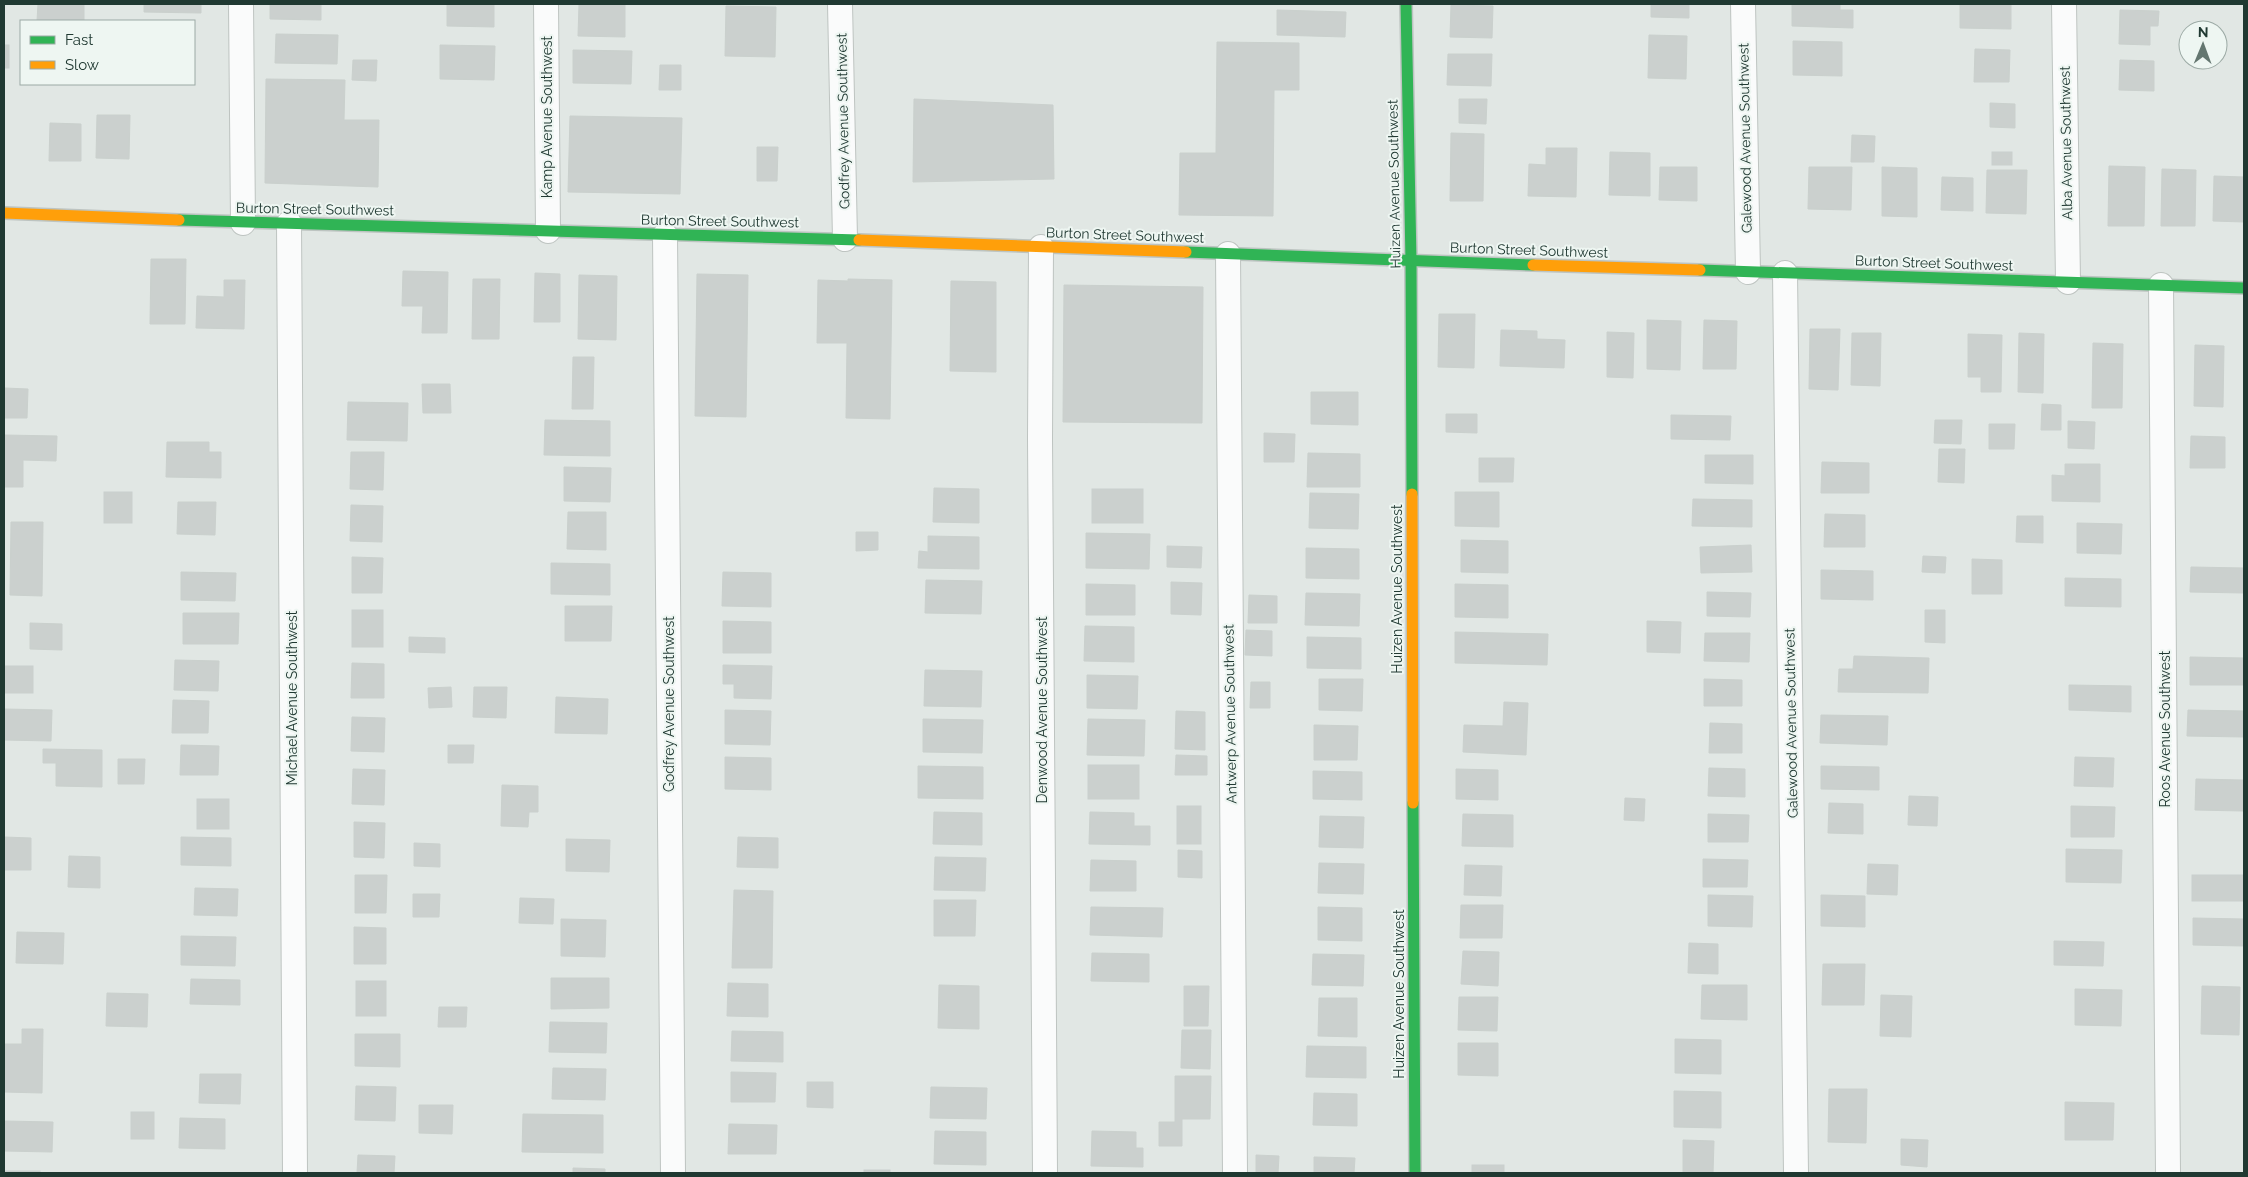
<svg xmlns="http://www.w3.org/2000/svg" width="2248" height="1177" viewBox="0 0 2248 1177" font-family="Raleway,sans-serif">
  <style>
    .building { fill: #cbd0ce; stroke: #cad0cd }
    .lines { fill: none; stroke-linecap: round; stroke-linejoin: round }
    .street-casing { stroke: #bec4c1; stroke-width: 26 }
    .fast-casing { stroke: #bdc4c1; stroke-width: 14 }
    .slow-casing { stroke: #bdc4c1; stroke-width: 14 }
    .street { stroke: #fafbfb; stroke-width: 24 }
    .fast { stroke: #30b455; stroke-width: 11 }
    .slow { stroke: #ff9f0a; stroke-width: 11 }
    .labels { text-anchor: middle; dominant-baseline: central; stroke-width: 4; stroke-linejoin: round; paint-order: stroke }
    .street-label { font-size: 14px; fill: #203932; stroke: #eef6f2 }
  </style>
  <rect width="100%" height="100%" fill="#e1e7e4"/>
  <g class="building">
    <path d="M38,4h46v17h-47z"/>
    <path d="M144,4h57v9l-57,-1z"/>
    <path d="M270,4h51v16l-51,-1z"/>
    <path d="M447,4h47v23l-47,-1z"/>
    <path d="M579,4h46v33l-47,-1z"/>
    <path d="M1651,4h38v14l-38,-1z"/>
    <path d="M1792,4h48v6h13v18l-61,-2z"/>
    <path d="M1960,4h51v25l-51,-1z"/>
    <path d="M1451,5l42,1 -1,32 -42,-1z"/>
    <path d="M726,6l50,1 -1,50 -50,-1z"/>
    <path d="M1277,10l69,2 -1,25 -68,-2z"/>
    <path d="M2120,10l39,1 -1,15h-8v19l-31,-1z"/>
    <path d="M276,34l62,1 -1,29 -62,-1z"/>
    <path d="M1649,35l38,1 -1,43 -38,-1z"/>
    <path d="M1793,41l49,1v34l-49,-1z"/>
    <path d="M1217,42l82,1v47h-25l-1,126 -94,-1 1,-62h36z"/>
    <rect x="4" y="45" width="5" height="23"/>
    <path d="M440,45l55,1 -1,34 -54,-1z"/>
    <path d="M1975,49l35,1 -1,32h-35z"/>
    <path d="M573,50l59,1 -1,33 -58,-1z"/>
    <path d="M1448,54h44l-1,32 -44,-1z"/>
    <path d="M353,60h24l-1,21 -24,-1z"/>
    <path d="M2120,60l34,1v30l-35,-1z"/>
    <path d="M660,65h21v25h-22z"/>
    <path d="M266,79l79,1 -1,40h35l-1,67 -113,-4z"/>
    <path d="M914,99l139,6 1,74 -141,3z"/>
    <path d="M1459,99h28l-1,25 -27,-1z"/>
    <path d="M1990,103l25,1v24l-25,-1z"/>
    <path d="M97,115h33l-1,44 -33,-1z"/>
    <path d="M570,116l112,2 -2,76 -112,-2z"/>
    <path d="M50,123l31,1v37h-32z"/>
    <path d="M1451,133l33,1 -1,67h-33z"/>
    <path d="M1852,135l23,1 -1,26h-23z"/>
    <path d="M757,147h21l-1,34h-20z"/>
    <path d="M1546,148h31l-1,49 -48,-1 1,-32 17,1z"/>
    <path d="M1610,152l40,1v43l-41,-1z"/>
    <rect x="1992" y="152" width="20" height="13"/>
    <path d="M2109,166l36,1 -1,59h-36z"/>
    <path d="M1660,167h37v34l-38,-1z"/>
    <path d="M1809,167h43l-1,43 -43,-1z"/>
    <path d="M1882,167l35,1v49l-35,-1z"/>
    <path d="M2162,169l34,1 -1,56h-34z"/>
    <path d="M1987,170h40l-1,44 -40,-1z"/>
    <path d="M2214,176l30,1v45l-31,-1z"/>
    <path d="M1942,177l31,1v33l-32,-1z"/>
    <path d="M151,259h35l-1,65h-35z"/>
    <path d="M403,271l45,1 -1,61h-25l1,-27h-21z"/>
    <path d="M535,273l25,1v48h-26z"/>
    <path d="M697,274l51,1 -2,142 -51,-1z"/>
    <path d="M579,275l38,1 -1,64 -38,-1z"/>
    <path d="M473,279h27l-1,60h-27z"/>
    <path d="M848,279l44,1 -2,139 -44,-1 1,-75h-30l1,-63 30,1z"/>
    <path d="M224,280h21l-1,49 -48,-1 1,-32 27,1z"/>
    <path d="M951,281l45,1v90l-46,-1z"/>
    <path d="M1064,285l139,2 -1,136 -139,-1z"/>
    <path d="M1439,314h36l-1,54 -36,-1z"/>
    <path d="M1647,320l34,1 -1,49 -33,-1z"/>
    <path d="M1704,320l33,1 -1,48h-33z"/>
    <path d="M1810,329h30l-2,61 -29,-1z"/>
    <path d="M1501,330l36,1v8l28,1 -1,28 -64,-2z"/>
    <path d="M1607,332l27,1 -1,45 -26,-1z"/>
    <path d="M1852,333h29l-1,53 -29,-1z"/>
    <path d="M2019,333l25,1 -1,59 -25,-1z"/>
    <path d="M1968,334l34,1 -1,57h-20v-15h-13z"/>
    <path d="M2093,343l30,1 -1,64h-30z"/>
    <path d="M2195,345l29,1 -1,61 -29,-1z"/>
    <path d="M573,357h21l-1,52h-21z"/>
    <path d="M422,384h28l1,29h-28z"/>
    <path d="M4,388l24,1 -1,29h-23z"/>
    <path d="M1311,392h47v33l-47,-1z"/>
    <path d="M348,402l60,1 -1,38 -60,-1z"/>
    <path d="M2042,404l19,1v25h-20z"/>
    <path d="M1446,414h31v19l-31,-1z"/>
    <path d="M1671,415l60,1 -1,24 -59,-1z"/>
    <path d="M545,420l65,1v35l-66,-1z"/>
    <path d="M1935,420h27l-1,24 -27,-1z"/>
    <path d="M2068,421l27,1 -1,27 -26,-1z"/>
    <path d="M1989,424h26l-1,25h-25z"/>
    <path d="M1264,433l31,1 -1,28h-30z"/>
    <path d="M4,435l53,1 -1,25 -33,-1v27h-19z"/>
    <path d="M2191,436l34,1v31h-35z"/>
    <path d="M167,442h42v10h12v26l-55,-1z"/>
    <path d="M1939,449h26l-1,34 -26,-1z"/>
    <path d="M351,452h33l-1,38 -33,-1z"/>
    <path d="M1308,453l52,1v33h-53z"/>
    <path d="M1705,455h48v29l-48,-1z"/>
    <path d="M1479,458h35l-1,24h-34z"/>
    <path d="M1822,462l47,1v30h-48z"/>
    <path d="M2065,464h35v38l-48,-1v-26l13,1z"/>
    <path d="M564,467l47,1 -1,34 -46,-1z"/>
    <path d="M934,488l45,1v34l-46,-1z"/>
    <rect x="1092" y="489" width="51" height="34"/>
    <rect x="104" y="492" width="28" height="31"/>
    <path d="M1455,492h44v35l-44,-1z"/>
    <path d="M1310,493l49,1 -1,35 -49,-1z"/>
    <path d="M1693,499l59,1v27l-60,-1z"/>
    <path d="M178,502h38l-1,33 -38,-1z"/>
    <path d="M351,505l32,1 -1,36 -32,-1z"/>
    <path d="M568,512h38v38l-39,-1z"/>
    <path d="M1825,514l40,1v32h-41z"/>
    <path d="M2017,516h26v27l-27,-1z"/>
    <path d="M11,522h32l-1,74 -32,-1z"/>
    <path d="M2077,523l45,1 -1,30 -44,-1z"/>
    <path d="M856,532h22v18l-22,1z"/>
    <path d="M1086,533l64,1 -1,35 -63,-1z"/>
    <path d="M928,536l51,1v32l-61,-1 1,-17 9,1z"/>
    <path d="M1461,540l47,1v32l-47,-1z"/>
    <path d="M1751,545l1,27 -51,1 -1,-26z"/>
    <path d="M1167,546l35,1 -1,21 -34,-1z"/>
    <path d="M1306,548l53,1v30l-53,-1z"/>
    <path d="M1923,556l23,1 -1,16 -23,-1z"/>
    <path d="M352,557l31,1 -1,35h-30z"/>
    <path d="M1972,559l30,1v34h-30z"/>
    <path d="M551,563l59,1v31l-59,-1z"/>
    <path d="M2191,567l53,1v25l-54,-1z"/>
    <path d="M1821,570l52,1v29l-52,-1z"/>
    <path d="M181,572l55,1 -1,28 -54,-1z"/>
    <path d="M723,572l48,1v34l-49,-1z"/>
    <path d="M2065,578l56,1v28l-56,-1z"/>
    <path d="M926,580l56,1 -1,33 -56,-1z"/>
    <path d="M1171,582l31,1 -1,32 -30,-1z"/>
    <path d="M1086,584l49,1v30h-49z"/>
    <path d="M1455,584l53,1v33l-53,-1z"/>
    <path d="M1707,592l44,1 -1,24 -43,-1z"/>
    <path d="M1306,593l54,1 -1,32 -54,-1z"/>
    <path d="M1249,595l28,1v27h-29z"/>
    <path d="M565,606h47l-1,35h-46z"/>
    <rect x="352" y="610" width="31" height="37"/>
    <path d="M1925,610h20v33l-20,-1z"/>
    <path d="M183,613h56l-1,31h-55z"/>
    <path d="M723,621l48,1v31h-48z"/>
    <path d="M1647,621l34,1 -1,31 -33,-1z"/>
    <path d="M30,623l32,1v26l-32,-1z"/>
    <path d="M1085,626l49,1v35l-50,-1z"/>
    <path d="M1246,630l26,1v25l-27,-1z"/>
    <path d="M1455,632l93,2 -1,31 -92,-2z"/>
    <path d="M1705,633h45l-1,29 -45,-1z"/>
    <path d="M409,637l36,1v15l-36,-1z"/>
    <path d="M1307,637l54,1v31l-54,-1z"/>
    <path d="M1854,656l75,2 -1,35 -90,-1 1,-23h14z"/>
    <path d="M2190,657l54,1v27h-54z"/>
    <path d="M175,660l44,1 -1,30 -44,-1z"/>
    <path d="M352,663l32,1v34h-33z"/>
    <path d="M723,665l49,1 -1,33 -37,-1v-14h-11z"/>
    <rect x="4" y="666" width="29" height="27"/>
    <path d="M925,670l57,1 -1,36 -57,-1z"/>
    <path d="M1087,675l51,1 -1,33 -50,-1z"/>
    <path d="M1319,679h44l-1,32 -43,-1z"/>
    <path d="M1704,679l38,1v26h-38z"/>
    <path d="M1251,682h19v26h-20z"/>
    <path d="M2069,685l62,1v26l-62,-2z"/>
    <path d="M451,687l1,20 -23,1 -1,-20z"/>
    <path d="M474,687h33l-1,31 -33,-1z"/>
    <path d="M556,697l52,2 -1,35 -52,-1z"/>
    <path d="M173,700l36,1 -1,32h-36z"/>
    <path d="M1504,702l24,1 -2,52 -63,-3 1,-27 39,1z"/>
    <path d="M4,709l48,1 -1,31 -47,-1z"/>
    <path d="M725,710l46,1 -1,34 -45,-1z"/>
    <path d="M2188,710l56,1v26l-57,-1z"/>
    <path d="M1176,711l29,1v38l-30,-1z"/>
    <path d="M1821,715l67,1 -1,29 -67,-2z"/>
    <path d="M352,717l33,1 -1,34 -33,-1z"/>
    <path d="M923,719l60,1 -1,33 -59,-1z"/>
    <path d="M1088,719l57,1 -1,36 -57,-1z"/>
    <path d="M1710,723l32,1v29h-33z"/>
    <path d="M1314,725l44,1 -1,34h-43z"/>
    <path d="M181,745l38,1 -1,29h-38z"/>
    <path d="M448,745h26l-1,18h-25z"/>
    <path d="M43,749l59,1v37l-46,-1v-23h-13z"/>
    <path d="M1176,755l31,1v19h-32z"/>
    <path d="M725,757l46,1v32l-46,-1z"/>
    <path d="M2075,757l39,1 -1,29 -39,-1z"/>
    <path d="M118,759h27l-1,25h-26z"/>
    <rect x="1088" y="765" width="51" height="34"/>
    <path d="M918,766l65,1v32l-65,-1z"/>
    <path d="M1821,766l58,1v23l-58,-1z"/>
    <path d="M1709,768l36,1v28l-37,-1z"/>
    <path d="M353,769l32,1 -1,35 -32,-1z"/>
    <path d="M1456,769l42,1v30l-42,-1z"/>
    <path d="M1313,771l49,1v28l-49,-1z"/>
    <path d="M2196,779l47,1v31l-48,-1z"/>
    <path d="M502,785l36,1v26h-9l-1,15 -27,-1z"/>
    <path d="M1909,796l29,1 -1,29 -29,-1z"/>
    <path d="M1625,798l20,1 -1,22 -20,-1z"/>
    <rect x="197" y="799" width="32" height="30"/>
    <path d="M1829,803l34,1v30l-35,-1z"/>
    <rect x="1177" y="806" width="24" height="38"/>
    <path d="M2071,806l44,1 -1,30h-43z"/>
    <path d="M934,812l48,1v32l-49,-1z"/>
    <path d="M1090,812l44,1v13h16v19l-61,-1z"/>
    <path d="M1463,814l50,1v32l-51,-1z"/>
    <path d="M1708,814l41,1 -1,27h-40z"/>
    <path d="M1320,816l44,1 -1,31 -44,-1z"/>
    <path d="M354,822l31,1 -1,35 -30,-1z"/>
    <path d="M4,837l27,1v32h-27z"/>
    <path d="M181,837l50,1v28l-50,-1z"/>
    <path d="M738,837l40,1v30l-41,-1z"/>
    <path d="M566,839l44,1 -1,32 -43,-1z"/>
    <path d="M414,843l26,1v23l-26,-1z"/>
    <path d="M2066,849l56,1 -1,33 -55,-1z"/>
    <path d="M1178,850l24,1v27l-24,-1z"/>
    <path d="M69,856l31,1v31l-32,-1z"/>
    <path d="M935,857l51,1 -1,33 -51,-1z"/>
    <path d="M1703,859l45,1 -1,27h-44z"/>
    <path d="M1091,860l45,1v30h-46z"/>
    <path d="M1319,863l45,1 -1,30 -45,-1z"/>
    <path d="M1868,864l30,1 -1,30 -30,-1z"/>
    <path d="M1465,865l37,1 -1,30 -37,-1z"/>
    <path d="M355,875h32l-1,38h-31z"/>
    <rect x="2192" y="875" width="52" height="26"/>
    <path d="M195,888l43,1 -1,27 -43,-1z"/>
    <path d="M734,890l39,1 -1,77h-40z"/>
    <path d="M413,894h27l-1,23h-26z"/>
    <path d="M1708,895l45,1 -1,31 -44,-1z"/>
    <path d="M1821,895l44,1v31l-44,-1z"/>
    <path d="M520,898l34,1 -1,25 -34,-1z"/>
    <path d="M934,900h42l-1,36h-41z"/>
    <path d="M1461,905h42l-1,33h-42z"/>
    <path d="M1091,907l72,1 -1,29 -72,-2z"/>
    <path d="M1318,907l44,1v33l-44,-1z"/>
    <path d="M2193,918l51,1v27l-51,-1z"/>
    <path d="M561,919l45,1 -1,37 -44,-1z"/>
    <path d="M354,927l32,1v36h-32z"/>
    <path d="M17,932l47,1 -1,31 -47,-1z"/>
    <path d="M181,936l55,1 -1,29 -54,-1z"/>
    <path d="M2054,941l50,1 -1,24 -49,-1z"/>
    <path d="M1689,943l29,1v30l-30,-1z"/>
    <path d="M1463,951l36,1 -1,34 -37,-2z"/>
    <path d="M1092,953l57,1v28l-58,-1z"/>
    <path d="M1313,954l51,1 -1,31 -51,-1z"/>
    <path d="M1823,964h42l-1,41h-42z"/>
    <path d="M551,978h58v30l-58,1z"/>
    <path d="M191,979l49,1v25l-50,-1z"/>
    <rect x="356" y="981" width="30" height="35"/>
    <path d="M728,983l40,1v33l-41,-1z"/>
    <path d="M939,985l40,1v43l-41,-1z"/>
    <path d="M1702,985h45v35l-46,-1z"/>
    <path d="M1184,986h25l-1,40h-24z"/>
    <path d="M2202,986l38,1 -1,48 -38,-1z"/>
    <path d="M2075,989l47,1 -1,36 -46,-1z"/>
    <path d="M107,993l41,1 -1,33 -41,-1z"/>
    <path d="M1881,995l31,1 -1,41 -31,-1z"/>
    <path d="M1459,997h39l-1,34 -39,-1z"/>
    <path d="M1319,998h38v39l-39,-1z"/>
    <path d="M439,1007h28l-1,20h-28z"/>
    <path d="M550,1022l57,1 -1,30 -57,-1z"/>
    <path d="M22,1029h21l-1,64 -38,-1 1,-48h17z"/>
    <path d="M1182,1030h29l-1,39 -29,-1z"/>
    <path d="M732,1031l51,1v30l-52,-1z"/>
    <path d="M355,1034h45v33l-45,-1z"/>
    <path d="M1675,1039l46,1v34l-46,-1z"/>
    <path d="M1458,1043h40v33l-40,-1z"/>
    <path d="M1307,1046l59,1v31l-60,-1z"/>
    <path d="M553,1068l53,1 -1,31 -53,-1z"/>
    <path d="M731,1072l45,1 -1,29h-44z"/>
    <path d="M200,1074h41l-1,30 -41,-1z"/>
    <path d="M1175,1076h36l-1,43h-28v27h-23v-24h16z"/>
    <path d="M807,1082h26v26l-26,-1z"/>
    <path d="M356,1086l40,1 -1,34 -40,-1z"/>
    <path d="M931,1087l56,1 -1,31 -56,-1z"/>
    <path d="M1829,1089h38l-1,54 -38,-1z"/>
    <path d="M1674,1091l47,1v36l-47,-1z"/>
    <path d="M1314,1093l43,1v32l-44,-1z"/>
    <path d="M2065,1102l49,1 -1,37h-48z"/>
    <path d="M419,1105h34l-1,29 -33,-1z"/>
    <rect x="131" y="1112" width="23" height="27"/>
    <path d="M523,1114l80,1v38l-81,-1z"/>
    <path d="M180,1118l45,1v30l-46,-1z"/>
    <path d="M4,1121l49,1 -1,30 -48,-1z"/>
    <path d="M729,1124l48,1 -1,29h-48z"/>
    <path d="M935,1131l51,1v33l-52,-1z"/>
    <path d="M1092,1131l44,1v16h7v19l-52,-1z"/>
    <path d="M1901,1139l27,1 -1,27 -26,-2z"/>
    <path d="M1683,1140l31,1 -1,32h-30z"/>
    <path d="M358,1155l37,1 -1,17h-37z"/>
    <path d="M1256,1155l23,1 -1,17h-22z"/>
    <path d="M1314,1157l41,1 -1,15h-40z"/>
    <rect x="1472" y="1165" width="32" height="8"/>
    <path d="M573,1168l32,1v4h-32z"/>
    <rect x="864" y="1170" width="26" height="3"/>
    <rect x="4" y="1171" width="36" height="2"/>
  </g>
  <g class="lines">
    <g class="street-casing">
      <g id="street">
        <path d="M241,4l2,219"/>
        <path d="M546,4l2,227"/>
        <path d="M840,4l5,235"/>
        <path d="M1743,4l5,268"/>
        <path d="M2064,4l4,278"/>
        <path d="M289,223l6,950"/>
        <path d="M665,235l8,938"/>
        <path d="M1041,247l-1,192 5,734"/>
        <path d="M1228,254l7,919"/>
        <path d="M1785,273l11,900"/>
        <path d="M2161,285l7,888"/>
      </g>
    </g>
    <g class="fast-casing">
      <g id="fast">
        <path d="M1406,4l5,257 1,233"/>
        <path d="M179,220l680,20"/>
        <path d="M1186,252l347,13"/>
        <path d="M1700,270l544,18"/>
        <path d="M1413,803l2,370"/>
      </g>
    </g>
    <g class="slow-casing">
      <g id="slow">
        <path d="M4,213l175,7"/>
        <path d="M859,240l327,12"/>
        <path d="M1533,265l167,5"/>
        <path d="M1412,494l1,309"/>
      </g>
    </g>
    <use href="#street" class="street"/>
    <use href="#fast" class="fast"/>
    <use href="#slow" class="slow"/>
  </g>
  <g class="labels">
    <g class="street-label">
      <text transform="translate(547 117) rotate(-90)">Kamp Avenue Southwest</text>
      <text transform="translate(843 121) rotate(-91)">Godfrey Avenue Southwest</text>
      <text transform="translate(1745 138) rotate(-91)">Galewood Avenue Southwest</text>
      <text transform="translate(2066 143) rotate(-91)">Alba Avenue Southwest</text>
      <text transform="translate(1394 184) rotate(-91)">Huizen Avenue Southwest</text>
      <text transform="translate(315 209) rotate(1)">Burton Street Southwest</text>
      <text transform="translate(720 221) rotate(1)">Burton Street Southwest</text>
      <text transform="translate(1125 235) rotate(2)">Burton Street Southwest</text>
      <text transform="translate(1529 250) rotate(2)">Burton Street Southwest</text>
      <text transform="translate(1934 263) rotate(2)">Burton Street Southwest</text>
      <text transform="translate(1397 589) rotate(-90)">Huizen Avenue Southwest</text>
      <text transform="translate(292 698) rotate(-90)">Michael Avenue Southwest</text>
      <text transform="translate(669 704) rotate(-90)">Godfrey Avenue Southwest</text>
      <text transform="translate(1042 710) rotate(-90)">Denwood Avenue Southwest</text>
      <text transform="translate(1230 714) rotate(-91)">Antwerp Avenue Southwest</text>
      <text transform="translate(1791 723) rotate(-91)">Galewood Avenue Southwest</text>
      <text transform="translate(2165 729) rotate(-90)">Roos Avenue Southwest</text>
      <text transform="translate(1399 994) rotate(-90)">Huizen Avenue Southwest</text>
    </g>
  </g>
  <rect width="2248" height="1177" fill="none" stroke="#203932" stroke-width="10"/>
  <rect x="20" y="20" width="175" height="65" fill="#eef6f2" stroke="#9caaa5"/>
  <rect x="30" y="36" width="25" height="8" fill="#30b455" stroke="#9caaa5"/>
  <text x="65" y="45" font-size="15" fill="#203932">Fast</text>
  <rect x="30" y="61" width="25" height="8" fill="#ff9f0a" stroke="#9caaa5"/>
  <text x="65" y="70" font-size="15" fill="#203932">Slow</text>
  <g transform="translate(2203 45) rotate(1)"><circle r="24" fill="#eef6f2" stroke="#9caaa5"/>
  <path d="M0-4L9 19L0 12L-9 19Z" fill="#647670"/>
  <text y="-8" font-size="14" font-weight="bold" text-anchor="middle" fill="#203932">N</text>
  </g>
</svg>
